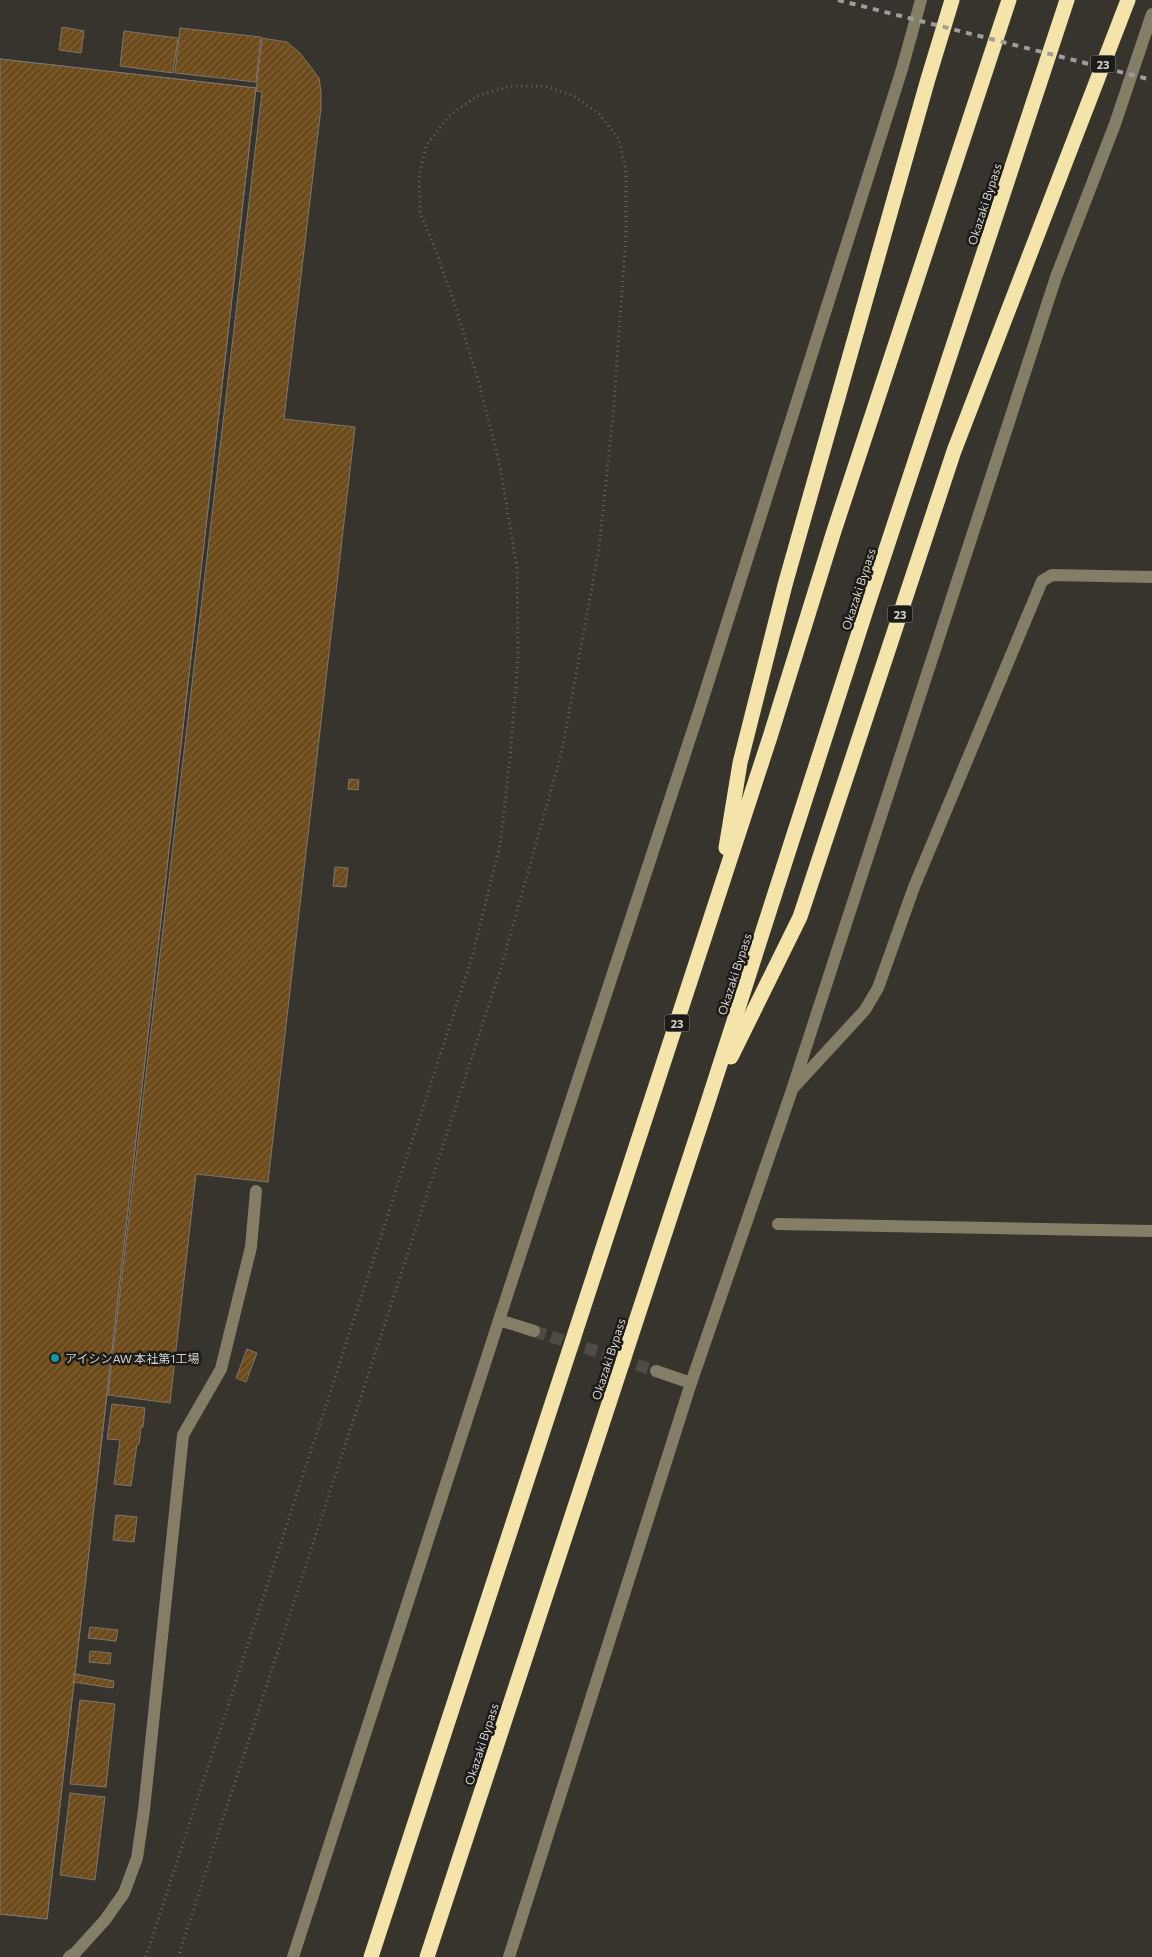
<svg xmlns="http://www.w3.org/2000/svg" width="1152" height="1957" viewBox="0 0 1152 1957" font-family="Commissioner,'Noto Sans JP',sans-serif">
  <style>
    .building { fill: url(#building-hatch); stroke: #7c7670 }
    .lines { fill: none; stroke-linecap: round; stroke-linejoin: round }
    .minor-tunnel { stroke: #4e4c45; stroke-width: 12; stroke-dasharray: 12 6; stroke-linecap: butt }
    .path { stroke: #686660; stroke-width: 3; stroke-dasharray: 1 4; stroke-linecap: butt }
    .minor { stroke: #847e66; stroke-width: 12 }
    .highway { stroke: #f4e4a9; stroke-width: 15 }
    .rail { stroke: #9e9d98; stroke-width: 4; stroke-dasharray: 6 6; stroke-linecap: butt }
    .culture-dot { fill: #0f9aa8; stroke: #1c1b18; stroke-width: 2 }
    .labels { text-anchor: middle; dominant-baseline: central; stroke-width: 5; stroke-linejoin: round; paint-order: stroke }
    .shield { fill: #1c1b18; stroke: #9c9b97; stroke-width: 1 }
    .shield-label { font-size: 11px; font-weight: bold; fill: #d3d2ce }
    .street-label { font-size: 12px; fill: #d3d2ce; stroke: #1c1b18 }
    .poi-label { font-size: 12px; fill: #d3d2ce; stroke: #1c1b18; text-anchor: start }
  </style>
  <defs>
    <pattern id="building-hatch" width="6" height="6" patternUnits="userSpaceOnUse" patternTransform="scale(1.25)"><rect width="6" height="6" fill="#6c4a1a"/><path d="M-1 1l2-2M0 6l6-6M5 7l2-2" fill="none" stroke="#80633a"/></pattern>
  </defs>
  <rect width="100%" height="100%" fill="#36342d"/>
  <g class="building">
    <path d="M62,27l22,4 -3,22 -22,-3z"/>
    <path d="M180,28l81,9 -5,45 -81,-9z"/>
    <path d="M124,31l54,7 -5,35 -53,-7z"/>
    <path d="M262,38l25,4 13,11 19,25 2,14v16l-37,311 71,8 -87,755 -72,-8 -26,229 -62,-8 154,-1303 -6,-1z"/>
    <path d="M0,59l256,29 -209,1831 -47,-5z"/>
    <path d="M0,59l256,29 -209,1831 -47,-5z"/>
    <path d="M349,779l10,1 -1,10 -10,-1z"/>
    <path d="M335,867l13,1 -2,19 -13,-1z"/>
    <path d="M247,1349l10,4 -11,29 -10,-4z"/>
    <path d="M112,1404l33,4 -2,19h-2l-2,17h-2l-6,42 -17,-2 6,-44 -13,-1z"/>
    <path d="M116,1515l21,2 -3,25 -21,-2z"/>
    <path d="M90,1627l28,3 -2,11 -28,-3z"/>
    <path d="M90,1651l21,2 -1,11 -21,-2z"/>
    <path d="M75,1674l39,7 -1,7 -40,-6z"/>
    <path d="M80,1700l35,4 -9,83 -36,-3z"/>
    <path d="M70,1793l35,4 -10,83 -35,-5z"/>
  </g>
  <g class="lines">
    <path class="minor-tunnel" d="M534,1331l122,40"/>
    <path class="path" d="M146,1957l327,-1003 27,-109 10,-86 8,-102 -1,-89 -17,-102 -21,-83 -26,-84 -18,-51 -15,-35 -1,-37 7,-30 23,-30 28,-20 34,-10h34l29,10 25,18 20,25 7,32v65l-13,179 -14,133 -37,203 -62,220 -322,986"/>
    <g class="minor">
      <path d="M795,1086l70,-76 13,-22 36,-101 128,-306 10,-6 100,2"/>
      <path d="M778,1224l374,7"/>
      <path d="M499,1320l35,11"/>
      <path d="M656,1371l35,12"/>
      <path d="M69,1957l6,-4 30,-33 19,-27 13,-35 7,-48 39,-375 38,-66 30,-122 5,-56"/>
      <path d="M293,1957l206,-637 202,-615 201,-636 19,-69"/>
      <path d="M509,1957l182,-574 101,-293 264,-813 59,-153 37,-110"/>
    </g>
    <g class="highway">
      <path d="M726,848l14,-85 45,-178 143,-506 24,-79"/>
      <path d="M731,1057l69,-140 154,-466 174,-451"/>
      <path d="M371,1957l399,-1220 64,-206 175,-531"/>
      <path d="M427,1957l280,-852 161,-501 199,-604"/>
    </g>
    <path class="rail" d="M838,0l314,80"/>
  </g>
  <circle class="culture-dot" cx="55" cy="1358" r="5"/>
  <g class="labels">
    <g class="shield">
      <rect x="1090.5" y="55.5" width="25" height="17" rx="4"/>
      <rect x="887.5" y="605.5" width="25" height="17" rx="4"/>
      <rect x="664.5" y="1014.5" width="25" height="17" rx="4"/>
    </g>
    <g class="shield-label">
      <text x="1103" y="64">23</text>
      <text x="900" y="614">23</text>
      <text x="677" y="1023">23</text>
    </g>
    <g class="street-label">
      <text transform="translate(984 204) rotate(-72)">Okazaki Bypass</text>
      <text transform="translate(858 589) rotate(-72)">Okazaki Bypass</text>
      <text transform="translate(734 974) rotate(-72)">Okazaki Bypass</text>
      <text transform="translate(608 1359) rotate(-72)">Okazaki Bypass</text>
      <text transform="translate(481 1744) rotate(-72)">Okazaki Bypass</text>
    </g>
    <g class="poi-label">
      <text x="65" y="1358">アイシンAW 本社第1工場</text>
    </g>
  </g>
</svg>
